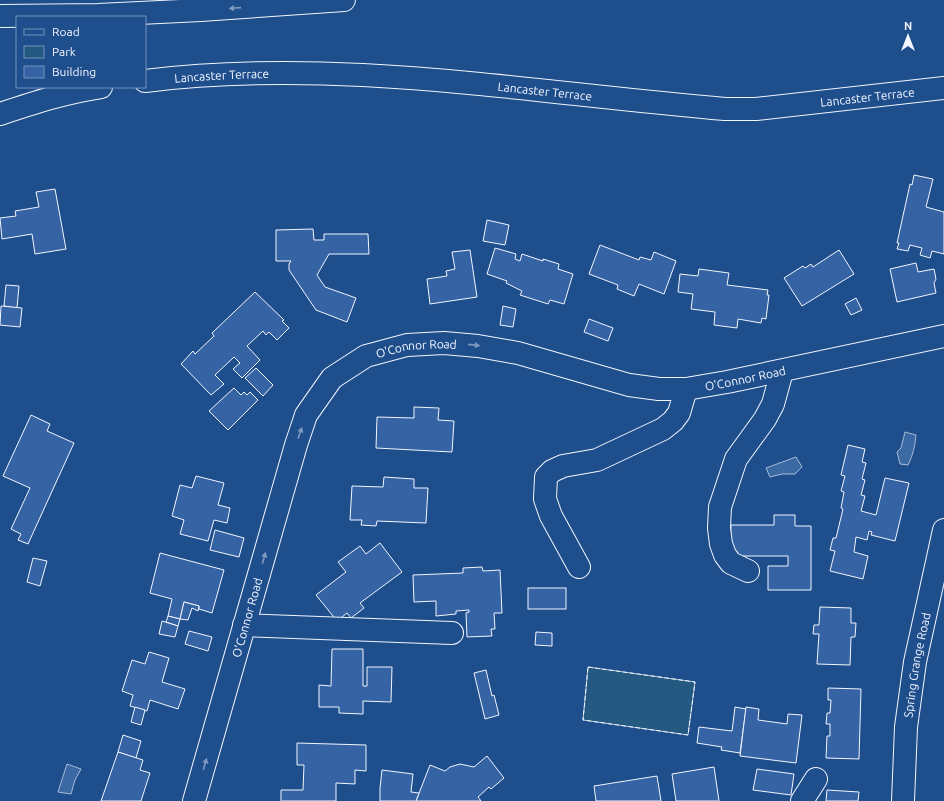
<svg xmlns="http://www.w3.org/2000/svg" width="944" height="801" viewBox="0 0 944 801" font-family="Ubuntu,sans-serif">
  <style>
    .green { fill: #245a82; stroke: #a8bbd7 }
    .water { fill: #3b69a3; stroke: #a8bbd7 }
    .building { fill: #3563a3; stroke: #f2f6ff }
    .lines { fill: none; stroke-linecap: round; stroke-linejoin: round }
    .minor-casing { stroke: #f2f6ff; stroke-width: 24 }
    .highway-casing { stroke: #f2f6ff; stroke-width: 24 }
    .minor { stroke: #1f4e8c; stroke-width: 22 }
    .highway { stroke: #1f4e8c; stroke-width: 22 }
    .fence { stroke: #f2f6ff; stroke-width: 1; stroke-dasharray: 5 2; stroke-linecap: butt }
    .oneway { fill: #7e9ac0 }
    .labels { text-anchor: middle; dominant-baseline: central; stroke-width: 3; stroke-linejoin: round; paint-order: stroke }
    .street-label { font-size: 12px; fill: #f2f6ff; stroke: #1f4e8c }
  </style>
  <rect width="100%" height="100%" fill="#1f4e8c"/>
  <path class="green" d="M588,667l107,15 -7,53 -105,-15z"/>
  <g class="water">
    <path d="M905,432l11,3c-1,11 -3,20 -8,30l-8,-1 -3,-12 4,-4z"/>
    <path d="M796,457l6,10 -7,7h-13l-12,3 -4,-9z"/>
    <path d="M67,764l14,5 -6,11 -4,14 -13,-2z"/>
  </g>
  <g class="building">
    <path d="M914,175l19,4 -7,28 18,5v42l-12,-3 -2,7 -10,-3 2,-7 -12,-3 -2,6 -11,-2 2,-6h-2l13,-59 2,1z"/>
    <path d="M55,189l11,60 -31,5 -3,-20 -30,5 -2,-21 16,-2 -1,-5 24,-4 -3,-15z"/>
    <path d="M487,220l22,5 -4,20 -22,-4z"/>
    <path d="M313,229l1,11h10v-6h44l1,20h-40l-12,21 8,12 31,11 -9,24 -31,-12 -27,-40v-6l2,-3h-15v-31z"/>
    <path d="M600,245l39,15 1,-3 11,3 3,-8 22,9 -12,33 -25,-10 -5,12 -17,-7 1,-4 -29,-11z"/>
    <path d="M495,248l21,6 -1,5 5,2 2,-7 21,7v-2l16,5 -1,5 15,5 -9,30 -14,-4 -2,4 -28,-9 2,-4 -16,-8 1,-2 -20,-7z"/>
    <path d="M470,250l7,47 -47,7 -3,-25 20,-3 -1,-5 9,-2 -3,-17z"/>
    <path d="M839,250l15,24 -52,32 -18,-28 19,-12 2,2 6,-4 2,3z"/>
    <path d="M916,263l2,9 16,-3 2,10 -2,4 2,10 -39,9 -7,-33z"/>
    <path d="M699,269l30,4 -2,12 41,5 -1,5h2l-3,24 -4,-1 -1,5 -23,-4 -1,9 -23,-3 1,-13 -24,-3 2,-15 -15,-2 2,-18 18,2z"/>
    <path d="M6,285l13,1 -2,22 -13,-2z"/>
    <path d="M255,292l29,28 -2,1 7,7 -12,12 -8,-8 -3,3 -3,-4 -16,15 13,14 -18,18 -9,-9 7,-6 -6,-6 -19,18 9,9 -13,11 -30,-31 12,-13 2,3 19,-18 -2,-3z"/>
    <path d="M856,298l6,12 -11,5 -6,-11z"/>
    <path d="M1,306l21,2 -2,19 -20,-2z"/>
    <path d="M503,306l13,3 -3,18 -13,-2z"/>
    <path d="M589,319l24,9 -5,13 -24,-9z"/>
    <path d="M256,368l17,17 -10,11 -18,-18z"/>
    <path d="M234,388l7,7 3,-3 3,3 3,-3 8,8 -30,30 -19,-19z"/>
    <path d="M414,407l25,1 -1,12 16,1 -2,31 -76,-4 1,-31 37,1z"/>
    <path d="M31,415l19,9 -3,7 27,12 -46,101 -10,-4 3,-6 -10,-5 19,-41 -27,-12z"/>
    <path d="M848,445l17,4 -3,13 4,1 -4,16 3,1 -4,15 4,1 -4,15 15,4 9,-37 24,5 -14,58 -24,-6 1,-3 -3,-1 -2,9 -11,-3 -2,15 14,4 -5,23 -33,-8 5,-20 -5,-1 3,-12h3l7,-29 -2,-1 3,-16 -3,-1 4,-15 -4,-1z"/>
    <path d="M196,476l28,7 -6,22 12,3 -3,15 -13,-3 -6,21 -28,-7 4,-14 -12,-4 8,-31 12,3z"/>
    <path d="M384,477l30,2v9h14l-2,35 -49,-2 -1,5 -15,-1 1,-5h-12l2,-34 31,1z"/>
    <path d="M774,515h21v11h16v64h-43v-24h20v-10h-58l1,-31h43z"/>
    <path d="M215,530l29,8 -5,19 -29,-7z"/>
    <path d="M380,543l22,29 -42,31 4,5 -13,10 -4,-5 -10,8 -21,-26 30,-23 -8,-10 22,-16 6,8z"/>
    <path d="M160,553l64,17 -12,43 -13,-4v-3l-15,-4 -4,17 -12,-3 4,-17 -22,-6z"/>
    <path d="M33,558l14,3 -7,25 -13,-4z"/>
    <path d="M482,567l1,4 17,-1 2,43h-8l1,16h-4l1,7 -25,1 -1,-24 3,-1v-2l-13,1v3l-20,2v-15l-22,1 -1,-27 50,-2v-5z"/>
    <rect x="528" y="588" width="38" height="21"/>
    <path d="M184,602l15,4 -1,5 -6,-3 -4,12 -8,-1z"/>
    <path d="M820,607l31,1v15h5l-1,14h-4l-1,28 -33,-1 2,-30h-6l1,-9h5z"/>
    <path d="M168,616l12,3 -2,7 -12,-4z"/>
    <path d="M162,621l16,5 -3,11 -16,-3z"/>
    <path d="M189,631l23,6 -4,14 -23,-7z"/>
    <path d="M536,632l16,1v13l-17,-1z"/>
    <path d="M332,649h31v37h4v-19h25l-1,35 -28,-1v13l-24,-1v-6h-20v-22l12,1z"/>
    <path d="M149,652l20,6 -7,24 23,7 -7,20 -28,-9 -3,11 -17,-5 3,-11 -11,-4 10,-31 13,4z"/>
    <path d="M486,670l6,26 2,-1 5,20 -14,4 -11,-46z"/>
    <path d="M828,688l33,1 -2,70 -33,-1 1,-22h3v-12h-4l1,-11h3l1,-13h-3z"/>
    <path d="M135,707l10,3 -4,15 -10,-3z"/>
    <path d="M735,707l11,2 -6,44 -19,-3 1,-3 -25,-4 2,-16 33,4z"/>
    <path d="M746,707l13,2 -1,11 29,4 1,-10 14,1 -6,48 -56,-7z"/>
    <path d="M123,735l18,6 -5,17 -18,-6z"/>
    <path d="M297,743l69,2v26l-11,-1v14l-19,-1v18h-55v-11h22l1,-25h-7z"/>
    <path d="M118,752l25,8 -3,10 10,3 -9,28h-40z"/>
    <path d="M487,756l17,22 -13,11 -2,-2 -11,10 3,4h-65l14,-36 15,6 5,-4 10,-3 14,3z"/>
    <path d="M714,767l5,34h-43l-4,-27z"/>
    <path d="M757,769l37,5 -3,21 -38,-5z"/>
    <path d="M382,770l31,4 -2,18 8,1 -3,8h-36v-13z"/>
    <path d="M657,776l4,25h-65l-2,-15z"/>
    <path d="M827,790l32,2 -1,9h-32z"/>
  </g>
  <g class="lines">
    <g class="minor-casing">
      <g id="minor">
        <path id="s1" d="M145,81c193,-24 387,12 580,28h31l188,-21"/>
        <path d="M0,114c33,-11 66,-22 101,-27"/>
        <path d="M579,567l-28,-51 -6,-17 1,-22 6,-6 11,-5 34,-6 66,-31 10,-8 6,-8 7,-24"/>
        <path d="M748,571l-17,-8 -6,-8 -4,-11 -2,-16 1,-21 16,-48 29,-40 8,-15 9,-33"/>
        <path d="M244,625l208,8"/>
        <path id="s2" d="M194,801l102,-356 10,-30 26,-37 34,-22 41,-11 37,-2 34,3 40,7 111,32 30,4h27l41,-7 217,-46"/>
        <path d="M802,801l14,-22"/>
        <path id="s3" d="M903,801l3,-74 9,-65 29,-132"/>
      </g>
    </g>
    <g class="highway-casing">
      <path id="highway" d="M0,16l98,-1 103,-5 143,-10"/>
    </g>
    <use href="#minor" class="minor"/>
    <use href="#highway" class="highway"/>
    <path class="fence" d="M588,667l107,15 -7,53 -105,-15z"/>
  </g>
  <defs><path id="oneway-solid" d="M-6-.8H1V-3.2L6.5 0L1 3.2V.8H-6Z"/></defs>
  <g class="oneway">
    <use href="#oneway-solid" transform="translate(235 8) rotate(176)"/>
    <use href="#oneway-solid" transform="translate(474 345) rotate(6)"/>
    <use href="#oneway-solid" transform="translate(300 433) rotate(-71)"/>
    <use href="#oneway-solid" transform="translate(264 558) rotate(-74)"/>
    <use href="#oneway-solid" transform="translate(205 764) rotate(-74)"/>
  </g>
  <g class="labels">
    <g class="street-label">
      <text stroke="none"><textPath href="#s1" startOffset="77">Lancaster Terrace</textPath></text>
      <text stroke="none"><textPath href="#s1" startOffset="401">Lancaster Terrace</textPath></text>
      <text stroke="none"><textPath href="#s1" startOffset="725">Lancaster Terrace</textPath></text>
      <text stroke="none"><textPath href="#s2" startOffset="539">O'Connor Road</textPath></text>
      <text stroke="none"><textPath href="#s2" startOffset="875">O'Connor Road</textPath></text>
      <text stroke="none"><textPath href="#s2" startOffset="191">O'Connor Road</textPath></text>
      <text stroke="none"><textPath href="#s3" startOffset="137">Spring Grange Road</textPath></text>
    </g>
  </g>
  <rect x="16" y="16" width="130" height="72" fill="#1f4e8c" stroke="#7391ba"/>
  <rect x="24" y="29" width="20" height="6" fill="#1f4e8c" stroke="#7391ba"/>
  <text x="52" y="36" font-size="12" fill="#f2f6ff">Road</text>
  <rect x="24" y="46" width="20" height="12" fill="#245a82" stroke="#7391ba"/>
  <text x="52" y="56" font-size="12" fill="#f2f6ff">Park</text>
  <rect x="24" y="66" width="20" height="12" fill="#3563a3" stroke="#7391ba"/>
  <text x="52" y="76" font-size="12" fill="#f2f6ff">Building</text>
  <g transform="translate(908 36)" stroke="#1f4e8c" stroke-width="3" paint-order="stroke">
  <path d="M0-3L7 15L0 10L-7 15Z" fill="#f2f6ff"/>
  <text y="-6" font-size="11" font-weight="bold" text-anchor="middle" fill="#f2f6ff">N</text>
  </g>
</svg>
